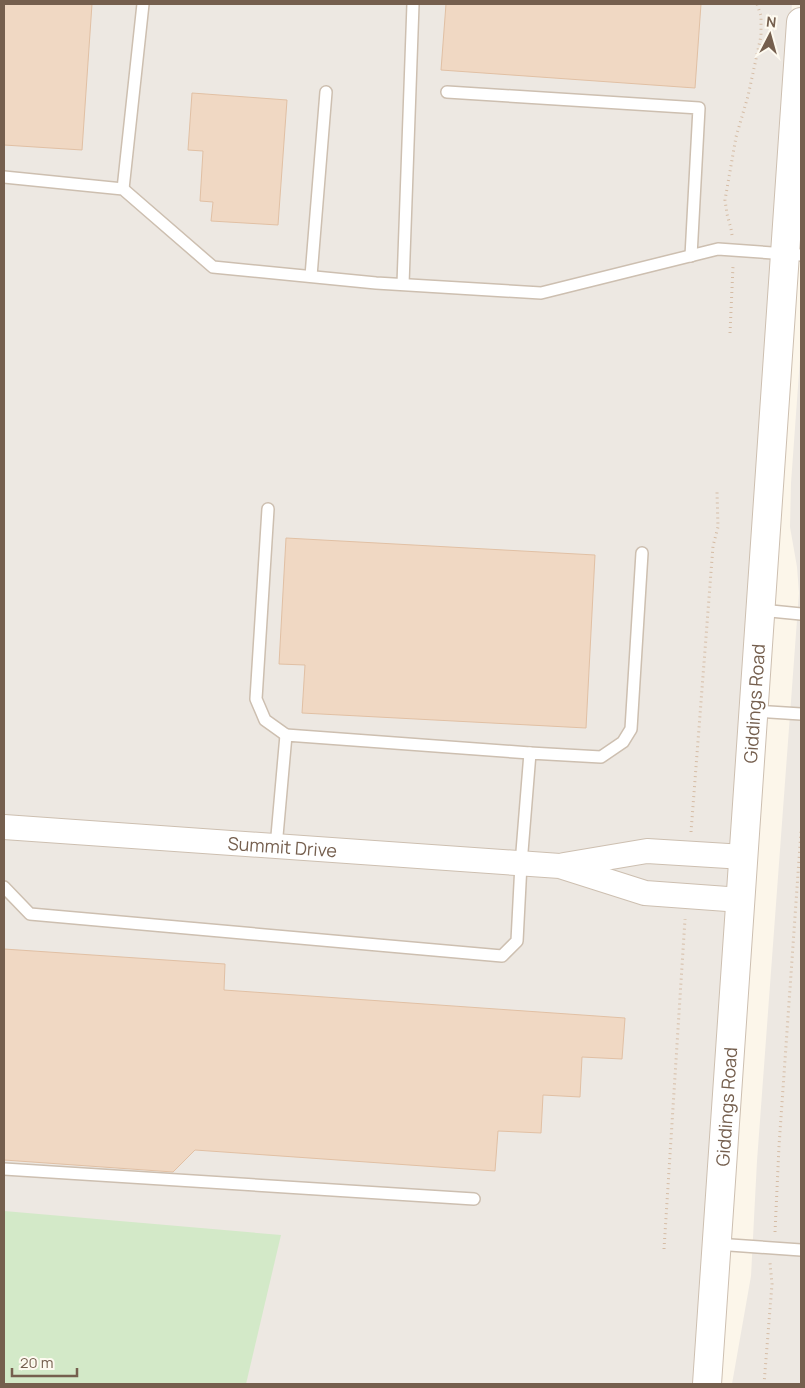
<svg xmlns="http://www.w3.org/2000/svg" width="805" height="1388" viewBox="0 0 805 1388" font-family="Manrope,sans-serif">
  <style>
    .industrial { fill: #ede8e2 }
    .green { fill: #d3e9c8 }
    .building { fill: #f0d8c3; stroke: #e1c0a4 }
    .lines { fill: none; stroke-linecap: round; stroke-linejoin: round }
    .service-casing { stroke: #cdbfb0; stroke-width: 14 }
    .minor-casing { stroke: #cdbfb0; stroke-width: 26 }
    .tertiary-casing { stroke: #cdbfb0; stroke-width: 30 }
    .path { stroke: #d5bca5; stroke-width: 3; stroke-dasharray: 1 4; stroke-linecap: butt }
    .service { stroke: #fff; stroke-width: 11 }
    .minor { stroke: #fff; stroke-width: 24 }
    .tertiary { stroke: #fff; stroke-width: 28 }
    .labels { text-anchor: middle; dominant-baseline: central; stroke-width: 4; stroke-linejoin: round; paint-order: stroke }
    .street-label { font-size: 18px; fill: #755f4e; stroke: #fefaf0 }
  </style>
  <rect width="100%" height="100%" fill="#fcf6ea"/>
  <g class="industrial">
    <path d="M4,4h788l-77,1051 -19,329h-692z"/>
    <path d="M801,345v1039h-69l19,-108 6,-115 42,-568 -2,-26 -7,-40 1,-44z"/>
  </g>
  <path class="green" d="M4,1211l277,24 -35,149h-242z"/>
  <g class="building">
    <path d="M4,4h88l-10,146 -78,-5z"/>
    <path d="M446,4h255l-6,84 -254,-18z"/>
    <path d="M192,93l95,7 -9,125 -67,-4 2,-19 -13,-1 3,-50 -15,-1z"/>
    <path d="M286,538l309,17 -9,173 -284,-15 3,-48 -26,-1z"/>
    <path d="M4,949l221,15 -1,26 401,28 -3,41 -40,-2 -2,40 -37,-2 -2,38 -43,-2 -3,40 -300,-21 -22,22 -169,-12z"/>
  </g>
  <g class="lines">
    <g class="service-casing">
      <g id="service">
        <path d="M447,92l252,16 -8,148"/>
        <path d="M4,177l119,12 90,78 163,16 165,10 177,-44 83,6"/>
        <path d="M123,189l20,-185"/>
        <path d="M311,276l15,-184"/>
        <path d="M403,284l10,-280"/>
        <path d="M268,509l-12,190 9,21 21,15"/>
        <path d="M761,610l40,4"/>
        <path d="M754,711l47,3"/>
        <path d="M276,847l10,-112 244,18"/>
        <path d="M4,887l26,27 472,42 15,-15 4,-77 9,-111 71,4 22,-15 8,-13 11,-176"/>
        <path d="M4,1169l470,30"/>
        <path d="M716,1244l85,6"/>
      </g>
    </g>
    <g class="minor-casing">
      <g id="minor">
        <path id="s1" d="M4,827l556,39 85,27 96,7"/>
        <path d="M564,865l83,-14 97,6"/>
      </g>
    </g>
    <g class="tertiary-casing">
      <g id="tertiary">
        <path id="s2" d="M707,1384l94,-1362"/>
      </g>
    </g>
    <g class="path">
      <path d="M732,235l-1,-6 -4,-15 -2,-14 11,-63 12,-41 13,-60v-20l-4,-12"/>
      <path d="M730,333l3,-67"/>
      <path d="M691,832l22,-286 5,-19 -1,-35"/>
      <path d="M775,1232l4,-86 22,-315"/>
      <path d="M664,1249l21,-330"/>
      <path d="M764,1384l8,-100 -2,-21"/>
    </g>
    <use href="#service" class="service"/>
    <use href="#minor" class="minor"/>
    <use href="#tertiary" class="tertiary"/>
  </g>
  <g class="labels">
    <g class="street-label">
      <text stroke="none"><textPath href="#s2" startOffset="682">Giddings Road</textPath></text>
      <text stroke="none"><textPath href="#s1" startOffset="279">Summit Drive</textPath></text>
      <text stroke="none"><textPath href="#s2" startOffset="278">Giddings Road</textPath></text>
    </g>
  </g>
  <rect width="805" height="1388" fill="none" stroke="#755f4e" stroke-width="10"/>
  <g transform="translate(770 35) rotate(6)" stroke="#fefaf0" stroke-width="4" paint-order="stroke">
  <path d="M0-4L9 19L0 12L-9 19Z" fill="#755f4e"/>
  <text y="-8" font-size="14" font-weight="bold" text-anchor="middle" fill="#755f4e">N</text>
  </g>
  <path d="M12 1368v8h65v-8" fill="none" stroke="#755f4e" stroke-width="2.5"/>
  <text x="20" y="1368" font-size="15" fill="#755f4e" stroke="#fefaf0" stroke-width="4" paint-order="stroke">20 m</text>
</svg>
